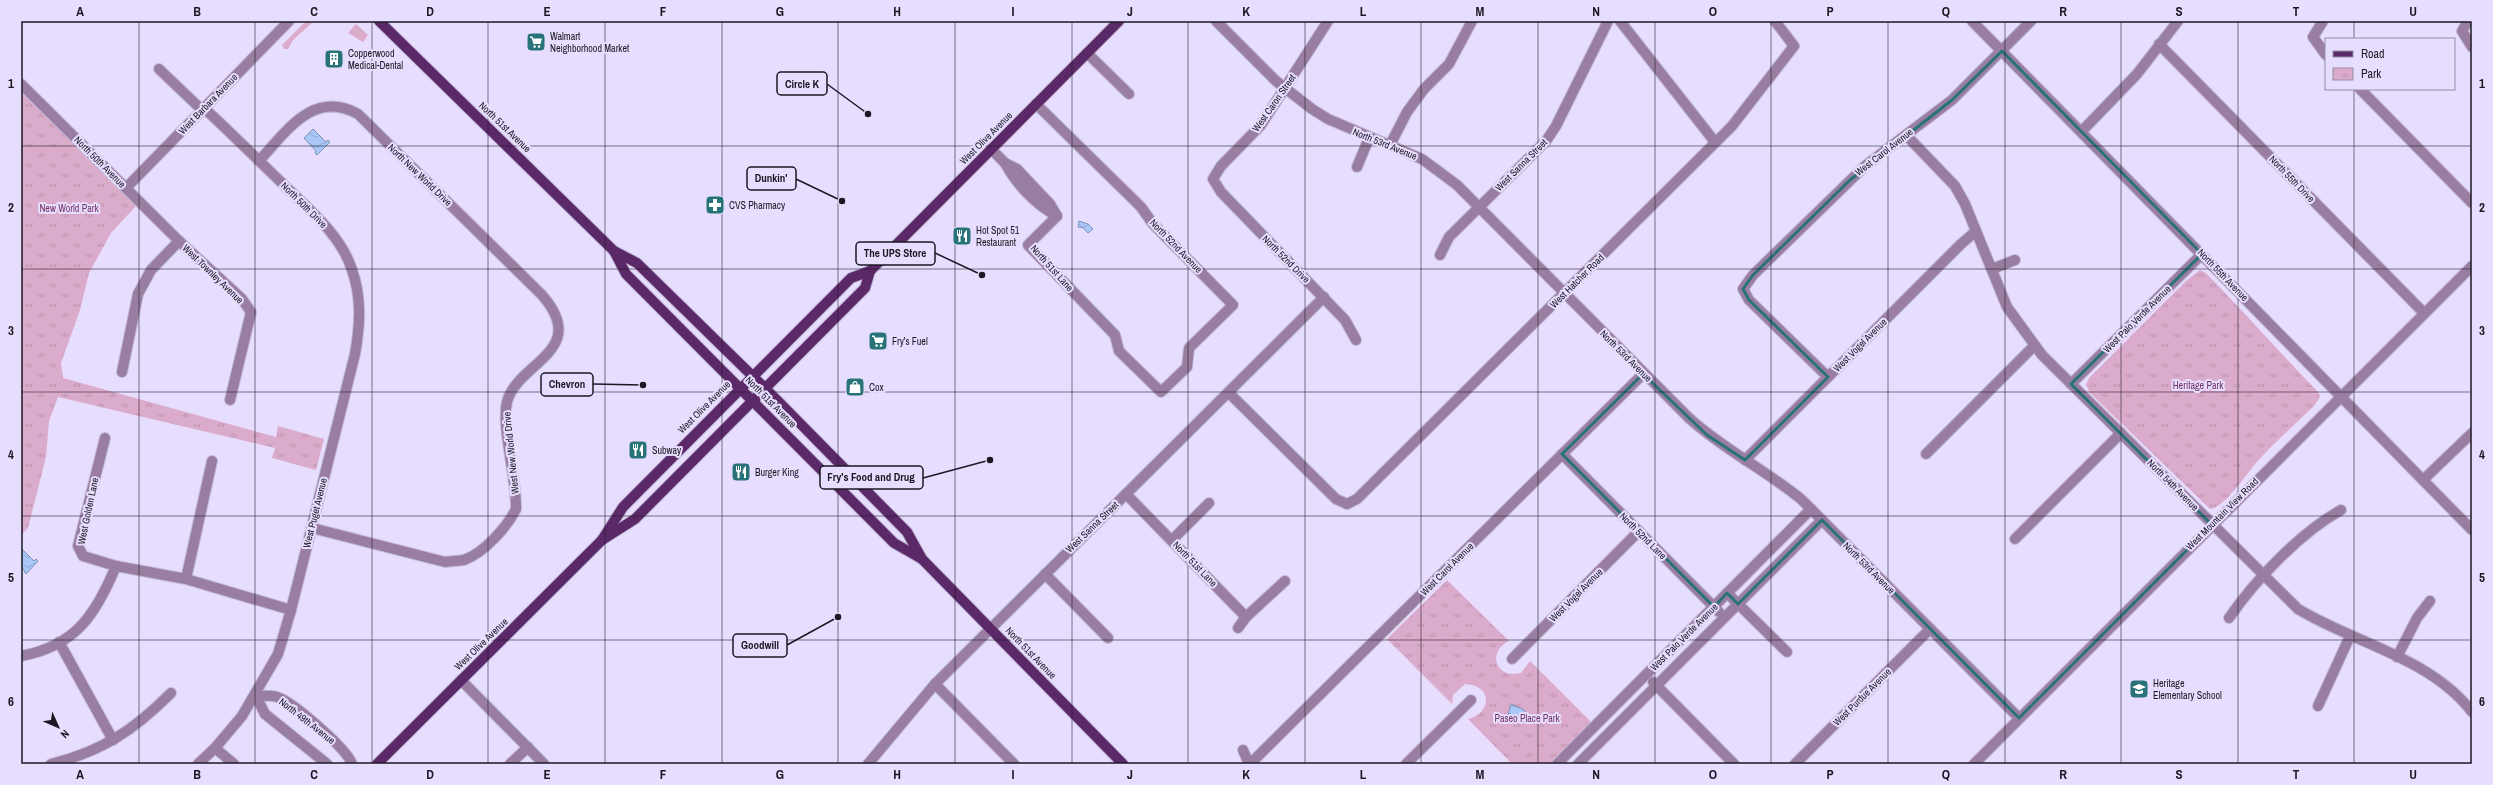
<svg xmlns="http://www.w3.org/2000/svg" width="2493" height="785" viewBox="0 0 2493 785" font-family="'Archivo Narrow',sans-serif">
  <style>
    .green { fill: #dbabcb }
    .park { fill: url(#park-tufts) }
    .water { fill: url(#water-waves); stroke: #7e92b7 }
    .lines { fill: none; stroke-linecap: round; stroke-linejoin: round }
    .minor-casing { stroke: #c2bad7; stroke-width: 12 }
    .major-casing { stroke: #c2bad7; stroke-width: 12 }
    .minor { stroke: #9a7ea1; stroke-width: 10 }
    .major { stroke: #5b2968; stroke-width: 10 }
    .marked { fill: none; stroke: #287378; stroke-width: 3; stroke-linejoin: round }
    .grid { fill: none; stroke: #1b1823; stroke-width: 1; stroke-opacity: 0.55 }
    .labels { text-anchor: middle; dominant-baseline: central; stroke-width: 4; stroke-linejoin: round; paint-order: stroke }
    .poi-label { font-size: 10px; fill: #1b1823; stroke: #e7ddfe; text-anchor: start }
    .street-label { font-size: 10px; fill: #1b1823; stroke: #e7ddfe }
    .park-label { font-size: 10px; fill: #743663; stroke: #e7ddfe }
    .leader { fill: none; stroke: #1b1823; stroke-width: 1.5 }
    .callout-dot { fill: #1b1823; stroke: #e7ddfe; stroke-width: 1.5 }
    .callout { fill: #e7ddfe; stroke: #1b1823; stroke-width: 1.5 }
    .callout-label { font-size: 11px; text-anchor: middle; font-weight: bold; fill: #1b1823 }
    .neatline { fill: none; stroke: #1b1823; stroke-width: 1.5 }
    .grid-label { font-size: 13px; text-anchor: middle; font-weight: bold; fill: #1b1823 }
  </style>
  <defs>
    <pattern id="park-tufts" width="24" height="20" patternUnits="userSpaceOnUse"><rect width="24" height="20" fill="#dbabcb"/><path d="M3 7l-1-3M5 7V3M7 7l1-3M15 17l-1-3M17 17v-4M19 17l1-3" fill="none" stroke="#bb92ae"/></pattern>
    <pattern id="water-waves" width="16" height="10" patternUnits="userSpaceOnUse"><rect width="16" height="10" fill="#a9c7f7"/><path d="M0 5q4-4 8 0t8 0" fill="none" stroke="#91aad3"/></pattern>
  </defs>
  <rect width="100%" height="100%" fill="#e7ddfe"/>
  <g class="green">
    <path d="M306,21h8l-21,19 -5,9h-4l-2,-4z"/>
    <path d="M356,24l12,11 -5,7 -15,-9z"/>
  </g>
  <g class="park">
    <path d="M21,92l115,114 -25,27 -22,40 -9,37 -19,53 2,15 213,59 2,-11 46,13 -8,31 -44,-12 3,-10 -217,-51 -9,24 -3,36 -18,71 -7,7z"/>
    <path d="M2200,270l6,3c38,39 74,80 112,119l2,5 -6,9c-20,19 -41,38 -59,58 -9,11 -31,44 -45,45l-120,-116 -4,-8 3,-7 97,-97z"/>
    <path d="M1447,580l62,61c-23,11 -13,39 12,32l9,-12 62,62 -41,41h-39l-44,-45c25,-7 24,-34 -3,-35l-12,11 -1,9 -65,-65z"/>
  </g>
  <g class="water">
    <path d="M313,129l13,13 2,-2 2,2 -13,13 -2,-2 1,-2 -12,-13z"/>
    <path d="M1079,221l9,3 5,5 -5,4 -5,-5 -5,-1z"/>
    <path d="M21,548l13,13 2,-2 2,2 -12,13 -5,-8z"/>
    <path d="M1511,704l13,6 6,8 -5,5 -5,-6 -12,-2z"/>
  </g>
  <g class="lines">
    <g class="minor-casing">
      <g id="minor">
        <path d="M1216,21l60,60 36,28 16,10 94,40 35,26 232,233c35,32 77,52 113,82l217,218"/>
        <path d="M1328,21l-67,104 -40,41 -8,13 8,13 124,128 11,20"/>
        <path d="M1620,21l95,121"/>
        <path d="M1972,21l500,509"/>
        <path d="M2323,21l-10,16 13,18"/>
        <path d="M2468,21l-6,10 10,16"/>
        <path d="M2159,44l265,269"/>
        <path d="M1087,53l42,41"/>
        <path d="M159,69l43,41"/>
        <path d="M21,84l158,157 63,58 9,13 -21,88"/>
        <path d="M2360,89l112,114"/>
        <path d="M1036,104l105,103 12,17 80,81 -44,43 -2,19 -26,25 -42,-41 -4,-16 -87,-90 29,-29"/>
        <path d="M2082,131l55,-57 41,-53"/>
        <path d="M1906,135l49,51 10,18 42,103 35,48 256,254c56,34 133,49 174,103"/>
        <path d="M1390,145l17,-33 17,-23 25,-25 23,-43"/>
        <path d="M991,149l14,14 12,6 33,35 7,12"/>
        <path d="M259,161c27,-29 54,-72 99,-47l183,180c51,57 -24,68 -34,108 -6,24 10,78 9,107 -9,18 -32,44 -52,51 -6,1 -13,1 -19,2l-133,-34"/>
        <path d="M1005,163c11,21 31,42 52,53"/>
        <path d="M1357,167l12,-29"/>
        <path d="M126,188l163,-167"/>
        <path d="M1440,255l9,-18 97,-96 10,-15 52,-105"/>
        <path d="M1992,269l23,-9"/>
        <path d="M122,372l16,-78 13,-24 28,-29"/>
        <path d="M1828,377l-79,-77 -6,-11 10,-14 112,-109 87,-66 79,-79"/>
        <path d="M2071,384l131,-130"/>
        <path d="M1229,393l107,106 11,5 10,-5 375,-373 62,-80 -19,-25"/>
        <path d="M105,438l-27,108 5,10 33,10 70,13 105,31"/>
        <path d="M1562,454l157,158"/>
        <path d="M1926,454l108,-108"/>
        <path d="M1745,460l215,-215 16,-14"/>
        <path d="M2423,480l49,-47"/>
        <path d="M1126,494l120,123"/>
        <path d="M2015,539l106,-106"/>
        <path d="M1172,540l37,-37"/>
        <path d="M1045,574l63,64"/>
        <path d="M186,579l26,-118"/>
        <path d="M1727,593l60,59"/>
        <path d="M2229,618c27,-39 71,-85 112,-108"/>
        <path d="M1238,628l8,-11 39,-36"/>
        <path d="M59,642l54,98"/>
        <path d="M21,656c55,-10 75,-42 95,-90"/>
        <path d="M2397,657l20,-39 13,-17"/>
        <path d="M1512,659l127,-128"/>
        <path d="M461,680l83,84"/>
        <path d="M1653,682l81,82"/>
        <path d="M935,684l79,80"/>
        <path d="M256,696c6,0 15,-1 21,1 16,5 70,52 75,67"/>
        <path d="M256,696l9,18 62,50"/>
        <path d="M2318,706l32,-70"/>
        <path d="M215,748l19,16"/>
        <path d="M1243,750l6,14"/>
        <path d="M51,764c52,-13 83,-34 120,-71"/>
        <path d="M198,764l17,-16 27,-32 36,-62 13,-44 64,-256c5,-28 7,-56 -3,-84 -11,-36 -45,-62 -71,-88 -26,-25 -51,-50 -77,-74"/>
        <path d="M510,764l18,-17"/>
        <path d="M868,764l67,-80 389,-387"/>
        <path d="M1250,764l393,-390"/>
        <path d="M1406,764l65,-64"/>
        <path d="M1557,764l254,-255"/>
        <path d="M1578,764l244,-244"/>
        <path d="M1795,764l135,-135"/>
        <path d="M1974,764l498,-498"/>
      </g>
    </g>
    <g class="major-casing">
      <g id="major">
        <path d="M379,21l235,230 23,12 140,137 130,132 15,27 201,205"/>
        <path d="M614,251l12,23 268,269 28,16"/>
        <path d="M602,540l21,-33 228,-229 19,-7 249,-250"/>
        <path d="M377,764l225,-224 33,-21 230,-231 5,-17"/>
      </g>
    </g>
    <use href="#minor" class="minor"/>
    <use href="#major" class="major"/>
  </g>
  <path class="marked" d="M2002,51l200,203 -131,130 141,141 -193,193 -197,-198 -84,84 -11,-11 -13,14 -152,-153 81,-80 64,61 38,25 83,-83 -79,-77 -6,-11 10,-14 97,-95 102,-80z"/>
  <path class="grid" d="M139,21v743M255,21v743M372,21v743M488,21v743M605,21v743M722,21v743M838,21v743M955,21v743M1072,21v743M1188,21v743M1305,21v743M1421,21v743M1538,21v743M1655,21v743M1771,21v743M1888,21v743M2005,21v743M2121,21v743M2238,21v743M2354,21v18M2354,89v675M21,146h2451M21,269h2451M21,392h2451M21,516h2451M21,640h2451"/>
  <defs>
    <g id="supermarket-square" transform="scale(1)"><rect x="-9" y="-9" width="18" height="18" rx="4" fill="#287378" stroke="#e7ddfe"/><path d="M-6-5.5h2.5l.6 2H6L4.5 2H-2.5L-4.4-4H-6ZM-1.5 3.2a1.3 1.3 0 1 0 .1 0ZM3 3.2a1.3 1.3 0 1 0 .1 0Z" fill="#fff"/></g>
    <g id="building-square" transform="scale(1)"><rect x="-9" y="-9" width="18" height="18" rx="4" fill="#287378" stroke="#e7ddfe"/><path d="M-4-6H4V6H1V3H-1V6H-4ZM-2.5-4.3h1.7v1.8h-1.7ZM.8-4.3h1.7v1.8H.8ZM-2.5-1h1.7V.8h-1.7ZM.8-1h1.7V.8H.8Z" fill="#fff"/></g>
    <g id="pharmacy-square" transform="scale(1)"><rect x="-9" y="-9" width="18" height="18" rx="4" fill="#287378" stroke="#e7ddfe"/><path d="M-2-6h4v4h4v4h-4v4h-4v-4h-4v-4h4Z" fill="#fff"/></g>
    <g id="restaurant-square" transform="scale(1)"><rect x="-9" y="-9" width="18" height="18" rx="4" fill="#287378" stroke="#e7ddfe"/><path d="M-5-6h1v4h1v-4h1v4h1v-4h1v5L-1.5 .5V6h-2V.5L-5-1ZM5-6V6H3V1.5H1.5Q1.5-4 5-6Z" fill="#fff"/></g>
    <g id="shop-square" transform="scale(1)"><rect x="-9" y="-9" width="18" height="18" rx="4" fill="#287378" stroke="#e7ddfe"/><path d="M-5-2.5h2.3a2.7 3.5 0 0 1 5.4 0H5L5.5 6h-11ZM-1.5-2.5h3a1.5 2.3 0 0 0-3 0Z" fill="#fff"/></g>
    <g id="school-square" transform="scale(1)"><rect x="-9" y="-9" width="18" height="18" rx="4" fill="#287378" stroke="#e7ddfe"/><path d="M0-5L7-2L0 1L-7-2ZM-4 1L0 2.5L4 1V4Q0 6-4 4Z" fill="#fff"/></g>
  </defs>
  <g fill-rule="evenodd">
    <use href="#supermarket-square" x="536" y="42"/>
    <use href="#building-square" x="334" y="59"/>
    <use href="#pharmacy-square" x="715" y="205"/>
    <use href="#restaurant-square" x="962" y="236"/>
    <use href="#supermarket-square" x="878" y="341"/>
    <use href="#shop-square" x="855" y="387"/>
    <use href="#restaurant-square" x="638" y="450"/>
    <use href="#restaurant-square" x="741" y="472"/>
    <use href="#school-square" x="2139" y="689"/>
  </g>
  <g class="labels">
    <g class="poi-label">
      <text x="550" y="36">Walmart<tspan x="550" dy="12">Neighborhood Market</tspan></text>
      <text x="348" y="53">Copperwood<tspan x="348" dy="12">Medical-Dental</tspan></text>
      <text x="729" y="205">CVS Pharmacy</text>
      <text x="976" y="230">Hot Spot 51<tspan x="976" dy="12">Restaurant</tspan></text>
      <text x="892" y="341">Fry's Fuel</text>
      <text x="869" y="387">Cox</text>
      <text x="652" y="450">Subway</text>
      <text x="755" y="472">Burger King</text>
      <text x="2153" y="683">Heritage<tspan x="2153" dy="12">Elementary School</tspan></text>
    </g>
    <g class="street-label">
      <text transform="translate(1274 103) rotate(-55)">West Caron Street</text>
      <text transform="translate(208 104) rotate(-46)">West Barbara Avenue</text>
      <text transform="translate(505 127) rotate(44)">North 51st Avenue</text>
      <text transform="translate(986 138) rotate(-45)">West Olive Avenue</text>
      <text transform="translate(1385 144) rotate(22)">North 53rd Avenue</text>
      <text transform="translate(1884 152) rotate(-38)">West Carol Avenue</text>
      <text transform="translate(100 162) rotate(45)">North 50th Avenue</text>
      <text transform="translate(1521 165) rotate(-45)">West Sanna Street</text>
      <text transform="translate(420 175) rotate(44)">North New World Drive</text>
      <text transform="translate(2292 179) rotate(46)">North 55th Drive</text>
      <text transform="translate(304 205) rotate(45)">North 50th Drive</text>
      <text transform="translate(1176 246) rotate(46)">North 52nd Avenue</text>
      <text transform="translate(1286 259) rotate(45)">North 52nd Drive</text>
      <text transform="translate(1052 268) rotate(48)">North 51st Lane</text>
      <text transform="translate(213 274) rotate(44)">West Townley Avenue</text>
      <text transform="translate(2223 275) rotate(46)">North 55th Avenue</text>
      <text transform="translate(1577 281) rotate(-45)">West Hatcher Road</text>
      <text transform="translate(2137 319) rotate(-45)">West Palo Verde Avenue</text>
      <text transform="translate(1860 345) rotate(-45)">West Vogel Avenue</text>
      <text transform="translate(1626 356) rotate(45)">North 53rd Avenue</text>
      <text transform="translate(771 402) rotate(45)">North 51st Avenue</text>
      <text transform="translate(704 407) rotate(-45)">West Olive Avenue</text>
      <text transform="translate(511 453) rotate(-96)">West New World Drive</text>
      <text transform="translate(2173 485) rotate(45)">North 54th Avenue</text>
      <text transform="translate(88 511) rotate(-78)">West Golden Lane</text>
      <text transform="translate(315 513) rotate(-76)">West Puget Avenue</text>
      <text transform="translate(2222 514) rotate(-45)">West Mountain View Road</text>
      <text transform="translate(1092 527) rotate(-44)">West Sanna Street</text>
      <text transform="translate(1643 536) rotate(45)">North 52nd Lane</text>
      <text transform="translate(1195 564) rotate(46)">North 51st Lane</text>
      <text transform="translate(1869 568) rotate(45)">North 53rd Avenue</text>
      <text transform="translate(1447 569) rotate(-45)">West Carol Avenue</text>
      <text transform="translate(1576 595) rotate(-45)">West Vogel Avenue</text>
      <text transform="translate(1684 637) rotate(-45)">West Palo Verde Avenue</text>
      <text transform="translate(481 644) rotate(-44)">West Olive Avenue</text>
      <text transform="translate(1031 653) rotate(46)">North 51st Avenue</text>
      <text transform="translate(1862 697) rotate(-45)">West Purdue Avenue</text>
      <text transform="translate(307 721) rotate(38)">North 49th Avenue</text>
    </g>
    <g class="park-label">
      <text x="69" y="208">New World Park</text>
      <text x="2198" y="385">Heritage Park</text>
      <text x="1527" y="718">Paseo Place Park</text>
    </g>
  </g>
  <path class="leader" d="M868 114L827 84M842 201L796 179M982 275L935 253M643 385L593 384M990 460L923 478M838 617L787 645"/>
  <g class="callout-dot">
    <circle cx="868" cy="114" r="4"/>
    <circle cx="842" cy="201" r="4"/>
    <circle cx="982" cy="275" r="4"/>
    <circle cx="643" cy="385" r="4"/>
    <circle cx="990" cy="460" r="4"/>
    <circle cx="838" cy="617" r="4"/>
  </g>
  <g class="callout">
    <rect x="777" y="72" width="50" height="23" rx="4"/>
    <rect x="747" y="167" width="49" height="23" rx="4"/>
    <rect x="856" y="242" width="79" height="23" rx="4"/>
    <rect x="541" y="373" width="52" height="23" rx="4"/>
    <rect x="820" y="466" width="103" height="23" rx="4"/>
    <rect x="733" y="634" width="54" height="23" rx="4"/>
  </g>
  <g class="callout-label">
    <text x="802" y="88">Circle K</text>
    <text x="771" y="182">Dunkin'</text>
    <text x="895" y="257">The UPS Store</text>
    <text x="567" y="388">Chevron</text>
    <text x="871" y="481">Fry's Food and Drug</text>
    <text x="760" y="649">Goodwill</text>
  </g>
  <rect width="2493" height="785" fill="none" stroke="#e7ddfe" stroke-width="44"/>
  <rect x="2325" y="38" width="130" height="52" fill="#e7ddfe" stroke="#958ea6"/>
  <rect x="2333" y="51" width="20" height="6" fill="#5b2968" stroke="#958ea6"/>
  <text x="2361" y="58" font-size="12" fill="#1b1823">Road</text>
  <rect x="2333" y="68" width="20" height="12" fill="url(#park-tufts)" stroke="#958ea6"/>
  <text x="2361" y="78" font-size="12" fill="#1b1823">Park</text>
  <g transform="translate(58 727) rotate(135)" stroke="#e7ddfe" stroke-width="3" paint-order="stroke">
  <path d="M0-3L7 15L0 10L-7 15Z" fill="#1b1823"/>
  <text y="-6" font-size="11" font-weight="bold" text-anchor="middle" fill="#1b1823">N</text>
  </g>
  <rect x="22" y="22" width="2449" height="741" class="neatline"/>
  <g class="grid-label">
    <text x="80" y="16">A</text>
    <text x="197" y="16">B</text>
    <text x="314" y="16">C</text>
    <text x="430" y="16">D</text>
    <text x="547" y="16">E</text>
    <text x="663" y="16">F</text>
    <text x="780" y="16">G</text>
    <text x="897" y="16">H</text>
    <text x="1013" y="16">I</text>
    <text x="1130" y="16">J</text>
    <text x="1246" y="16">K</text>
    <text x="1363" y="16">L</text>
    <text x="1480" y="16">M</text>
    <text x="1596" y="16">N</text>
    <text x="1713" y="16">O</text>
    <text x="1830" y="16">P</text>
    <text x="1946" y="16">Q</text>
    <text x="2063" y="16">R</text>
    <text x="2179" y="16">S</text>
    <text x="2296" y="16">T</text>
    <text x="2413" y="16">U</text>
    <text x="11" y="88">1</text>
    <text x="2482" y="88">1</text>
    <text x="11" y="212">2</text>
    <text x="2482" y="212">2</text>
    <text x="11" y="335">3</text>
    <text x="2482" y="335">3</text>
    <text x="11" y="459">4</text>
    <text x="2482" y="459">4</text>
    <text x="11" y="582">5</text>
    <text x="2482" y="582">5</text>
    <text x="11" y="706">6</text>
    <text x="2482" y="706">6</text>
    <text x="80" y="779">A</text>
    <text x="197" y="779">B</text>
    <text x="314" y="779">C</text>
    <text x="430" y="779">D</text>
    <text x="547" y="779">E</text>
    <text x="663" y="779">F</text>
    <text x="780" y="779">G</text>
    <text x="897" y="779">H</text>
    <text x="1013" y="779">I</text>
    <text x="1130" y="779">J</text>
    <text x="1246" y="779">K</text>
    <text x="1363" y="779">L</text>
    <text x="1480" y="779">M</text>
    <text x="1596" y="779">N</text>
    <text x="1713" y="779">O</text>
    <text x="1830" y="779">P</text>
    <text x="1946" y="779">Q</text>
    <text x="2063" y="779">R</text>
    <text x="2179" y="779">S</text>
    <text x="2296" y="779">T</text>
    <text x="2413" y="779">U</text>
  </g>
</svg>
